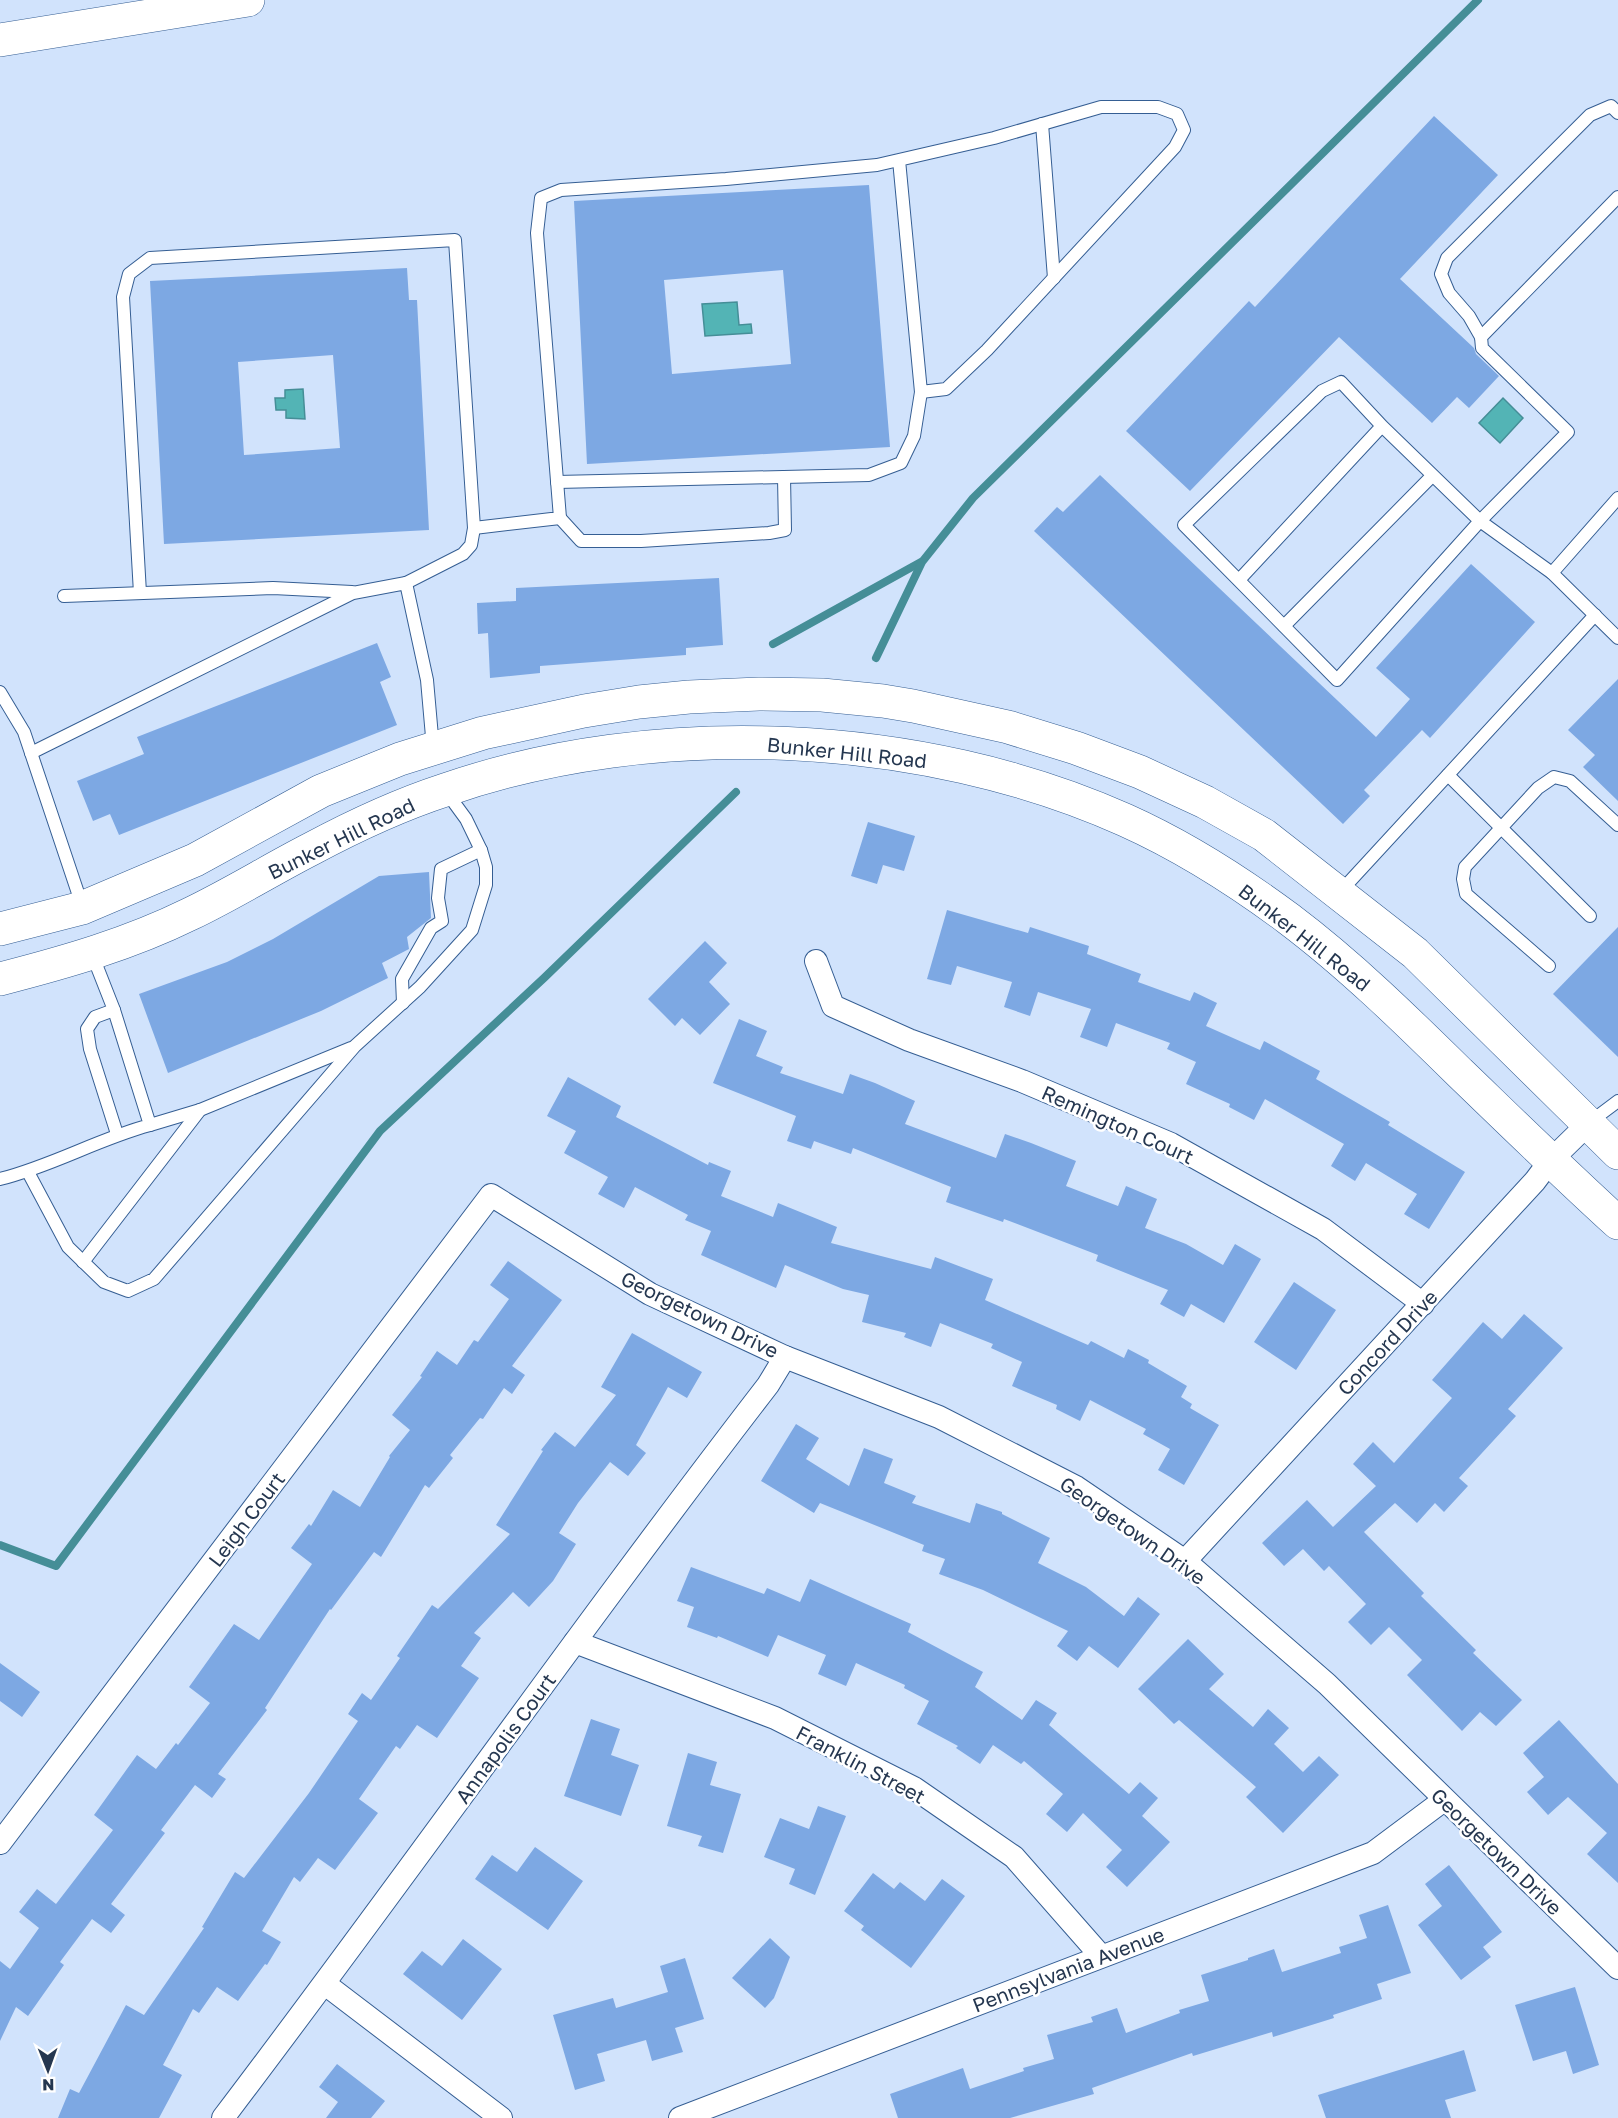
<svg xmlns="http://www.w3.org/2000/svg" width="1618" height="2118" viewBox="0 0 1618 2118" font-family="'Golos Text',sans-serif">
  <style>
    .water { fill: #53b4b5; stroke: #458e97; stroke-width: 1.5 }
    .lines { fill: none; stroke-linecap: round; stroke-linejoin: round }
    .stream { stroke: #458e97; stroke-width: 8 }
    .building { fill: #7da8e3; fill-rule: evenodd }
    .lane-casing { stroke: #355e93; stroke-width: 14 }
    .street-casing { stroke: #355e93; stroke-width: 24 }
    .secondary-casing { stroke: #355e93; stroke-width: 34 }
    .highway-casing { stroke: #355e93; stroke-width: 34 }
    .lane { stroke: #fff; stroke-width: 12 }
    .street { stroke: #fff; stroke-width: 22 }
    .secondary { stroke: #fff; stroke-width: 33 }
    .highway { stroke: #fff; stroke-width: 33 }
    .labels { text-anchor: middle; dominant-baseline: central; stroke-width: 5; stroke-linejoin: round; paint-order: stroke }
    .street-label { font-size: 20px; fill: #253750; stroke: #fff }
  </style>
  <rect width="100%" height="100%" fill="#d1e3fc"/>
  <g class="water">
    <path d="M737,302l2,23 12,-1 1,9 -47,3 -3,-32z"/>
    <path d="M303,389l2,30 -19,-1v-8h-10l-1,-12h10v-8z"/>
    <path d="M1503,398l20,20 -23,25 -21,-20z"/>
  </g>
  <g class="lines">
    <g class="stream">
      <path d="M773,644l148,-82"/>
      <path d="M876,658l46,-96 51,-64 505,-498"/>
      <path d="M0,1545l56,21 324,-435 164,-153 192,-186"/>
    </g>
  </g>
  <g class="building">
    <path d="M1434,116l64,59 -98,104 74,69 2,6 23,22 -30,32 -12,-11 -25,26 -93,-86 -149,154 -64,-60 123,-130 6,6z"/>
    <path d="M869,185l21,262 -303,17 -13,-263zM783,270l8,94 -119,10 -8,-94z"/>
    <path d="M407,268l2,32h8l12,230 -265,14 -14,-263zM333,355l7,93 -96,7 -6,-93z"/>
    <path d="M1100,475l276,262 34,-38 -34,-31 95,-104 64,58 -105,116 -8,-8 -58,60 6,6 -27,28 -309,-293 23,-24 6,5z"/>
    <path d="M719,578l4,67 -37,3v7l-146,11v7l-50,5 -2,-45 -10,1 -1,-31 39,-2v-13z"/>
    <path d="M377,643l14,34 -11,5 17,43 -278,110 -9,-21 -17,7 -16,-40 67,-27 -7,-17z"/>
    <path d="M1618,679v122l-35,-34 12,-12 -27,-25z"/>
    <path d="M868,822l47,14 -11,35 -21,-6 -6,19 -26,-8z"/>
    <path d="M429,872l2,46 -24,19 2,12 -27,14 6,15 -67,33 -153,62 -29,-79 88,-32 46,-23 106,-63z"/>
    <path d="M947,910l81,23 2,-6 59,19 -2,8 54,20 -3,8 52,19 4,-9 23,11 -11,23 54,24 4,-9 56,30 -4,8 74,43 -2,3 77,47 -36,57 -25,-15 13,-20 -51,-31 -11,18 -24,-15 13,-22 -79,-45 -11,21 -25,-13 1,-3 -44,-20 10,-22 -29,-13 3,-6 -54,-20 -9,24 -27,-10 11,-28 -53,-17 -8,24 -26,-9 8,-25 -55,-16 -6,19 -24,-6z"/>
    <path d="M1618,927v130l-65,-63z"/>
    <path d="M705,941l22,22 -18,19 21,22 -30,31 -18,-17 -7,8 -27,-27z"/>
    <path d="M739,1019l28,12 -11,25 27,11 -3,6 63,21 7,-20 25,9 40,18 -10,23 91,34 9,-24 26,9 45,18 -10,25 52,20 8,-20 31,13 -12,29 41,16 37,21 12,-21 26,15 -37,64 -33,-19 -7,13 -24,-13 8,-14 -72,-29 2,-6 -94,-36 -1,3 -57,-20 5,-15 -98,-39 -2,6 -37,-13 -3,8 -24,-8 9,-25 -83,-33z"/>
    <path d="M568,1077l53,29 -5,11 92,48 1,-3 22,9 -10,25 52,21 5,-14 59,24 -6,16 100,26 4,-12 58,22 -8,21 103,45 3,-4 33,17 4,-9 21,11 -1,3 39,23 -6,11 11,7 -2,4 29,17 -35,60 -26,-15 12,-21 -27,-15 3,-5 -56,-29 -10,21 -24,-12 1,-4 -45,-19 10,-24 -31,-14 2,-4 -53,-21 -9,24 -27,-10 2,-4 -44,-11 7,-27 -26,-6 -58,-24 -9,23 -75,-33 10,-24 -26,-11 3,-5 -53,-28 -11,21 -26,-14 10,-17 -44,-24 12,-22 -29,-15z"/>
    <path d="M508,1261l54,39 -50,66 13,9 -13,19 -8,-6 -21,31 -3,-1 -30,37 3,3 -24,30 -4,-3 -44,72 -7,-5 -43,58 -1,-1 -65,99 2,2 -49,64 8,5 -14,19 -17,-13 -34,45 4,3 -54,71 14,11 -14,18 -19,-14 -32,43 4,3 -36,51 -12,-9 -16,34v-80l10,8 29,-41 -20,-16 18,-23 19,15 57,-74 -19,-15 43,-60 19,14 20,-26 2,2 32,-42 -21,-16 45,-63 25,16 53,-76 -21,-16 18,-24 2,2 22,-36 27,17 30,-50 -1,-1 21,-26 -18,-15 30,-38 -2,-1 17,-25 20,14 17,-25 4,2 31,-43 -19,-14z"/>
    <path d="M1294,1282l42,28 -40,60 -42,-28z"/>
    <path d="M1524,1314l39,34 -55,61 8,7 -57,62 9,8 -24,26 -9,-9 -18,20 -22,-20 -31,29 60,61 -3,3 55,54 -3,3 49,47 -26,26 -16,-14 -18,19 -55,-56 15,-15 -33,-33 -18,18 -23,-23 18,-18 -37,-38 -5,5 -21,-22 -19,17 -22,-23 45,-43 26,27 43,-41 -23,-22 20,-22 21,21 58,-65 -20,-18 51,-58 19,17z"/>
    <path d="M632,1333l70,39 -15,26 -19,-11 -32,58 10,8 -18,23 -18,-14 -32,41 -19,30 17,11 -23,37 -24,26 -16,-15 -39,41 7,5 -20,28 18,12 -42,60 -20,-13 -17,24 -4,-3 -37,53 19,14 -43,57 -17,-12 -18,24 -6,-5 -32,54 19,11 -14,23 -2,-1 -27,37 -21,-14 -18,26 -6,-4 -30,56 19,10 -23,43h-101l12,-29 9,4 47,-88 18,10 60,-87 -2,-1 33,-55 9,6 65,-85 49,-72 -10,-7 14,-21 9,7 29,-42 -3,-2 35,-51 6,4 72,-75 -14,-9 47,-74 -2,-1 14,-18 20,15 41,-52 -15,-8z"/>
    <path d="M796,1424l23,14 -13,21 43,27 15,-38 29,11 -9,24 32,13 -4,7 58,20 6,-20 26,9v2l48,24 -12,25 48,24 38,29 14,-19 22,17 -42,54 -29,-22 -12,15 -20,-15 11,-15 -85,-41 -44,-16 6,-15 -23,-8 2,-6 -104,-42 -6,10 -53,-32z"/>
    <path d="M691,1567l73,27 3,-6 33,14 10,-23 101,45 -3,8 75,40 -8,15 47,33 14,-20 21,13 -8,12 80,69 11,-12 18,16 -16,18 28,26 -43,45 -21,-20 16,-17 -39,-37 -16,19 -21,-18 17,-20 -39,-33 -3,3 -28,-19 -13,19 -24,-16 2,-2 -41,-22 12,-23 -25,-13 1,-3 -49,-22 -10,23 -28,-12 8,-19 -48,-20 -10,22 -50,-21 -1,2 -30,-11 7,-20 -17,-6z"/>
    <path d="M1188,1639l36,35 -15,15 44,38 15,-18 21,19 -15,16 29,28 16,-16 20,19 -56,58 -37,-36 10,-10 -77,-67 -5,4 -36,-35z"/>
    <path d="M0,1663l40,29 -18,25 -22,-16z"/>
    <path d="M591,1719l29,10 -9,26 28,10 -18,51 -57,-20z"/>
    <path d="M1559,1720l59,64v99l-31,-29 20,-21 -39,-36 -20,18 -21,-23 17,-15 -21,-24z"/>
    <path d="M688,1753l29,9 -7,23 31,9 -18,59 -25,-7 4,-10 -35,-10z"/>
    <path d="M818,1806l28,10 -31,79 -26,-11 6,-15 -31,-12 16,-39 29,11z"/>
    <path d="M535,1847l48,34 -35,49 -73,-51 17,-24 25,17z"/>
    <path d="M1449,1865l53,67 -19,15 8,10 -30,23 -43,-55 24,-19 -17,-22z"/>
    <path d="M873,1873l21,16 6,-7 25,19 17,-22 23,17 -54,72 -50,-38 3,-4 -20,-15z"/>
    <path d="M1388,1905l23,68 -34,11 5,15 -49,16 1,3 -61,19 -1,-5 -79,24 -1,-3 -100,35 2,6 -84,24h-112l-8,-24 73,-26 7,21 54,-18 -1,-3 31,-9 -7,-24 46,-13 -2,-5 26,-9 9,25 54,-20 -1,-3 30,-9 -8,-26 47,-15v-2l26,-9 8,23 59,-19 -2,-6 28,-9 -8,-23z"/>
    <path d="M770,1938l20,19 -16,41 -9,10 -33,-30z"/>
    <path d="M463,1939l39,30 -40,51 -59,-46 19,-23 20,15z"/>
    <path d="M685,1958l19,61 -29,9 8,24 -31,9 -6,-21 -49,14 8,27 -30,9 -22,-75 60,-17 3,10 52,-16 -8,-26z"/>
    <path d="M1575,1987l24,78 -26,9 -7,-23 -33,10 -18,-56z"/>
    <path d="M1464,2050l12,41 -31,9 6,18h-125l-8,-23z"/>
    <path d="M337,2064l48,37 -14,17h-45l12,-16 -19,-15z"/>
  </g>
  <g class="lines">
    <g class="lane-casing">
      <g id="lane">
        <path d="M1042,124l12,154"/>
        <path d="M1618,197l-137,140 1,11 86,84 -88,89 72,52 66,65"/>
        <path d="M1481,337l-12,-21 -20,-23 -8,-19 6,-16 143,-143 21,-9 7,7"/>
        <path d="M557,482l312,-7 32,-12 13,-27 7,-44"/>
        <path d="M560,518l21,23h60l128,-8 16,-3 -1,-53"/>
        <path d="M474,528l86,-10 -23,-285 4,-35 20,-8 165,-11 151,-14 117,-27 107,-31h57l19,7 7,16 -9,17 -188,203 -41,39 -25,3 -22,-232"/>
        <path d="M1552,573l66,-75"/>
        <path d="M1239,580l143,-154 98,95 -143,159 -153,-155 138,-134 19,-9 41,44"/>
        <path d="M140,593l-17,-296 6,-23 21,-16 305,-18 19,288 -3,17 -8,9 -57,29"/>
        <path d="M64,596l209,-8 79,4"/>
        <path d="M1284,626l148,-150"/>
        <path d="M0,692l24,40 58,173"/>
        <path d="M31,753l322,-160 53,-10 21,97 6,68"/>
        <path d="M1448,775l142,141"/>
        <path d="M1340,892l255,-277"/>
        <path d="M1549,966l-83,-72 -3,-15 2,-12 73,-79 16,-11 16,4 48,44"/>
        <path d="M403,1003l-1,-24 29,-51 11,-7 -4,-23 3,-29 40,-19"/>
        <path d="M114,1010l-19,7 -8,12 3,20 27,85"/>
        <path d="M1590,1122l28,-21"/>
        <path d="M150,1125l50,-15 151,-62"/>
        <path d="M28,1172l40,75 36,35 24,9 26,-12 201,-233 65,-59 52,-57 14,-45v-18l-5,-17 -15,-31 -19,-26"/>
        <path d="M0,1179c52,-13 98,-40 150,-54l-36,-115 -22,-56"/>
        <path d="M83,1262l117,-152"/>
      </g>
    </g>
    <g class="street-casing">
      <g id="street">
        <path d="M816,961l17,45 76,34 113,41 149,63 152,85 100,75"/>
        <path d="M1185,1561l350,-380 15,-20 39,-38"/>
        <path d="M575,1642l200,76 139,70 100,69 87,99"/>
        <path d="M0,1843l491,-648 159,99 135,63 154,60 137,70 109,74 142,123 291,284"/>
        <path d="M325,1984l176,134"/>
        <path d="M223,2118c184,-242 359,-492 545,-733l17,-28"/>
        <path d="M680,2118l693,-265 71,-53"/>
      </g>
    </g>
    <g class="secondary-casing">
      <g id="secondary">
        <path d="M0,929l82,-21 113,-48 126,-69 79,-32 83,-26 101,-22 55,-9 50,-5 70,-3 63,1 61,6 30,5 95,21 68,21 64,24 65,30 59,33 151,118 203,200"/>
        <path d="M0,979c66,-17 129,-35 190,-65 42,-20 80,-44 121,-65 43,-23 88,-44 134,-59 210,-73 477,-61 680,30 58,26 113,61 164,99 61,46 116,100 170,153 53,51 105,102 159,151"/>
      </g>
    </g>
    <g class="highway-casing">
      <path id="highway" d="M0,40l248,-40"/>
    </g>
    <use href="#lane" class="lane"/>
    <use href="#street" class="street"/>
    <use href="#secondary" class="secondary"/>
    <use href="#highway" class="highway"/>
  </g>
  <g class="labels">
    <g class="street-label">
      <text transform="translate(847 752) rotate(6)">Bunker Hill Road</text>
      <text transform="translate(341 838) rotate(-26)">Bunker Hill Road</text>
      <text transform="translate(1305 937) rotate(38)">Bunker Hill Road</text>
      <text transform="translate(1118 1124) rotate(24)">Remington Court</text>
      <text transform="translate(700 1314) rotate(26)">Georgetown Drive</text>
      <text transform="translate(1387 1342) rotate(-47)">Concord Drive</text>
      <text transform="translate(246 1519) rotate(-53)">Leigh Court</text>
      <text transform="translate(1133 1530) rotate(35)">Georgetown Drive</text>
      <text transform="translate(505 1738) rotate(-54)">Annapolis Court</text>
      <text transform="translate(861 1764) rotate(28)">Franklin Street</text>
      <text transform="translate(1497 1851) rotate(44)">Georgetown Drive</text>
      <text transform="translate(1068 1969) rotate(-21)">Pennsylvania Avenue</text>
    </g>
  </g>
  <g transform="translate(48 2070) rotate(179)" stroke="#ffffff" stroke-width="4.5" paint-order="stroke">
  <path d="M0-4.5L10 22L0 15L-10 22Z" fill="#253750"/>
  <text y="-9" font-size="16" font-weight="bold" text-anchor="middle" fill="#253750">N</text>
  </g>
</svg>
